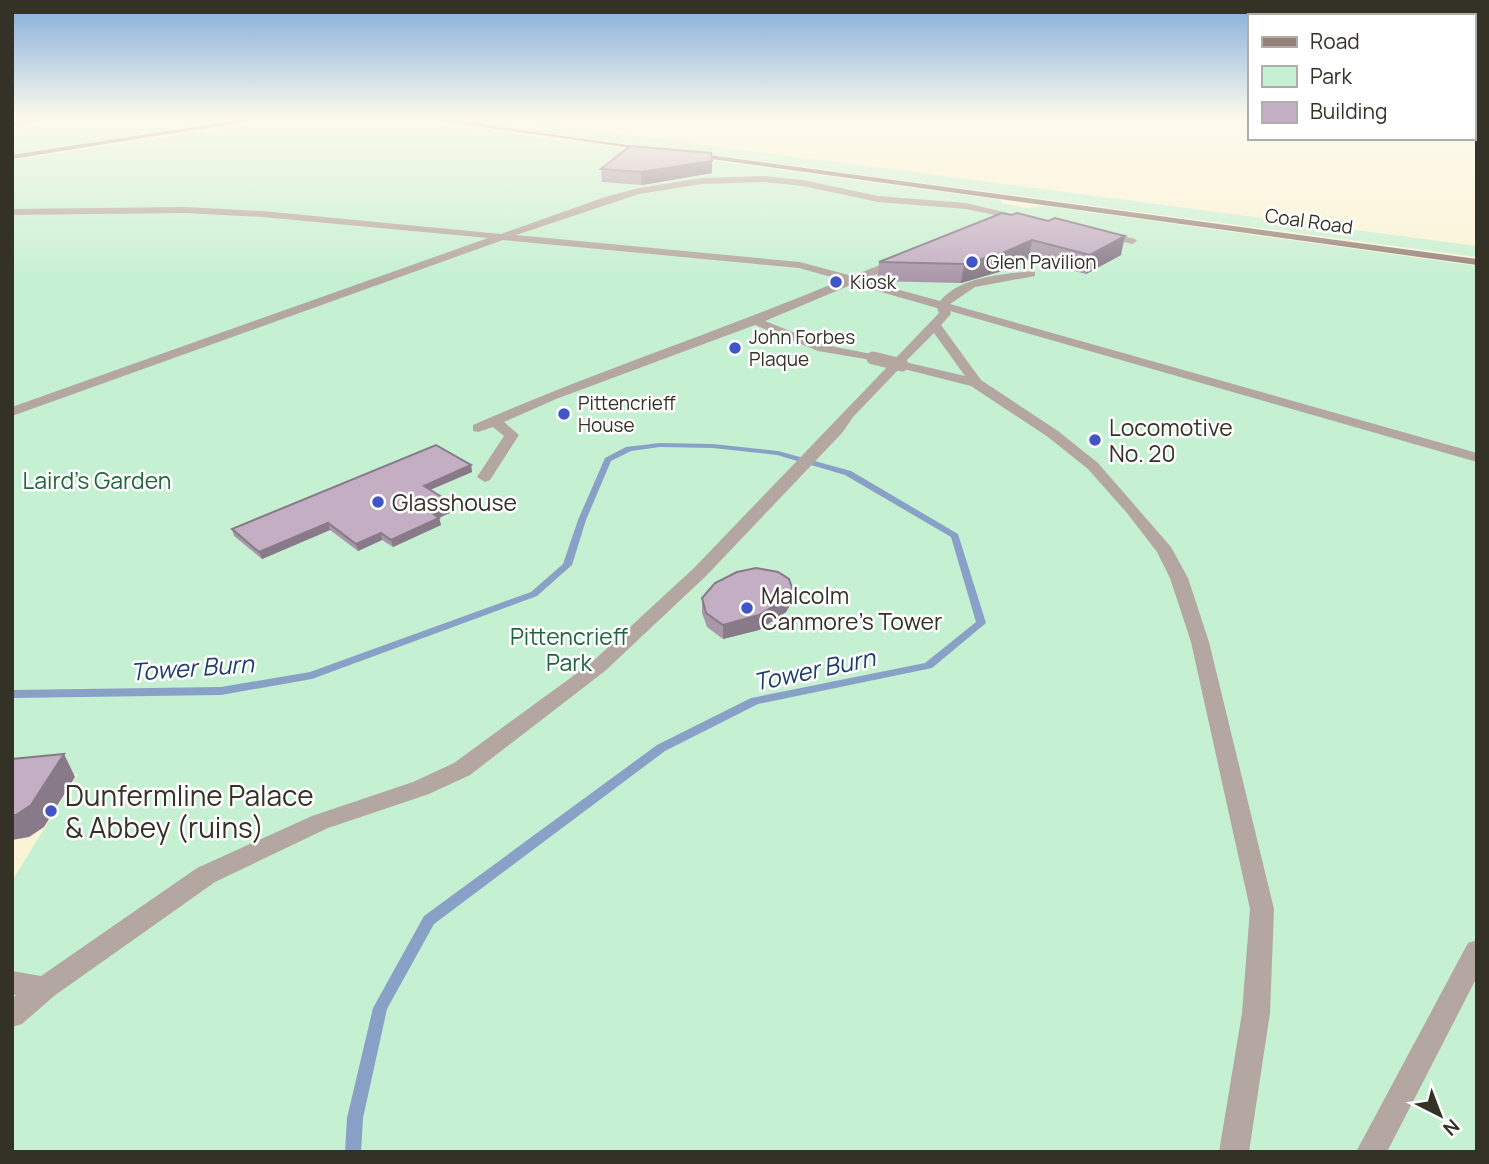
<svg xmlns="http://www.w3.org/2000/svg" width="1489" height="1164" viewBox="0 0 1489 1164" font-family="Manrope,sans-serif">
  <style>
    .green { fill: #c5f0d2 }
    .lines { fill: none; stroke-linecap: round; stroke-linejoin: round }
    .stream { fill: #89a1c7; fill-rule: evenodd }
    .street { fill: #b4a6a1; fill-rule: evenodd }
    .secondary { fill: #95817a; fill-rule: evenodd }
    .street-bridge { stroke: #b4a6a1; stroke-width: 13 }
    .wall { fill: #a896a9 }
    .shaded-wall { fill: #887a89 }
    .building { fill: #c3aec4; stroke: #887a89; stroke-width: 2 }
    .poi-dot { fill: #4154c8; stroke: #fff; stroke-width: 2.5 }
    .labels { text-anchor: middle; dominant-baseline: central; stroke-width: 5; stroke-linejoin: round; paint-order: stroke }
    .far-street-label { font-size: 19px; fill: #343126; stroke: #fff }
    .far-poi-label { font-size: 19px; fill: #343126; stroke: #fff; text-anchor: start }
    .poi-label { font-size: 23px; fill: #343126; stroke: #fff; text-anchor: start }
    .park-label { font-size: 23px; fill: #22643e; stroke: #fff }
    .water-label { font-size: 24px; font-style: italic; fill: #1f3d6e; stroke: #fff }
    .near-poi-label { font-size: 28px; fill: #343126; stroke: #fff; text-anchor: start }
  </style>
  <rect width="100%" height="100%" fill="#fbf3d6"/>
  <g class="green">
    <path d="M60,119h198l-42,8 -204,28v-20l10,-3 -8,-3z"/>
    <path d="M266,119h141l588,80 6,1v3l26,5 18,-2 432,60v886h-1465v-271l66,-107 -66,6v-620l221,-33z"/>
    <path d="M443,119h65l969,127v11z"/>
  </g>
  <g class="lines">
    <path class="stream" d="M660,443l53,1 65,7 73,20 107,63 28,89 -54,45 -174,36 -93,47 -231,173 -47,85 -24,109 -2,34h-16l2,-34 26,-110 51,-92 233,-171 94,-47 174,-35 51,-41 -25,-85 -106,-62 -68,-20 -64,-7 -53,-1 -29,4 -20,10 -25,59 -14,45 -35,31 -225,83 -91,16 -209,3v-8l209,-3 89,-15 221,-80 32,-28 15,-44 27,-62 21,-11z"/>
    <g class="street">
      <path d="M764,176l39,4 75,16 88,7 62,15 -5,3 -57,-12 -88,-7 -75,-16 -39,-4 -62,2 -63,10 -123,41 284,27 52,14 46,-18 4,1v4l-39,17 77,21c22,-25 60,-26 91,-30l4,1v4l-60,11 -25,17 527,149v9l-527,-151 1,3 -10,11 40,55 77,51 40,32 73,84 17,31 21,64 65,267 -4,104 -21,139h-30l23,-139 8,-104 -59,-267 -21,-64 -13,-26 -30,-39 -39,-44 -40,-32 -77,-51 -71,-18 -47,49 -11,16 -136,143 -101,95 -135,104 -41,19 -101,34 -113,54 -161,114 -32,28 -10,3v-29l4,-3h-4v-24l29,5 156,-108 115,-52 101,-34 41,-19 137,-100 103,-95 245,-255 -2,-5 -84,-24 -88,37 60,24 52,10v6l-59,-10 -63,-26 -199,74 -52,23 15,13 -29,45 -5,2 -8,-5 27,-41 -11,-9 -15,5 -5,-1v-6c121,-53 247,-94 369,-145l-43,-12 -296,-28 -491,176v-9l476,-169 -226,-21 -77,-4 -173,2v-6l173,-2 77,4 239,23 104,-37 34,-9 63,-10zM934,333l31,43 -60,-14z"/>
      <path d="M1102,231l33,8 2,2 -5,3 -33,-8v-4z"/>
      <path d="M1477,940v37l-90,175h-31l112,-209z"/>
    </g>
    <g class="secondary">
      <path d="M246,119h16l-250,40v-4z"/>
      <path d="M426,119h18l212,30 -4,2z"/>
      <path d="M687,152l790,107v6l-787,-109z"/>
    </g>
    <path class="street-bridge" d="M873,358l29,7"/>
  </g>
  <g class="wall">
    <path d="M601,169l111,4 -70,12 -40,-3z"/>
    <path d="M1002,213l119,42 -35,19 -57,-15 -27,12 -41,12 -84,-2 2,-19z"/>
    <path d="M471,465l1,7 -42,18 24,21 -15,7 2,7 -48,22 -11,-7 -24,11 -28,-21 -68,29 -28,-23 -2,-7z"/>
    <path d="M792,588v14l-6,10 -27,18 -36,9 -16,-12 -5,-14v-15z"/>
  </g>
  <g class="shaded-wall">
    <path d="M12,119h34l-34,8z"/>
    <path d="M712,161v12l-70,12 -1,-13z"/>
    <path d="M1125,236l-4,19 -35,19 4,-19z"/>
    <path d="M1032,240l-3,19 -27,12 -41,12 3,-19z"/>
    <path d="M471,465l1,7 -47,20 -1,-6z"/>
    <path d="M453,504l1,7 -20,9 -2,-7z"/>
    <path d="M439,518l2,7 -48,22 -2,-7z"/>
    <path d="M328,523l2,7 -68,29 -3,-7z"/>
    <path d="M381,533l1,7 -24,11 -2,-7z"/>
    <path d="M792,588v14l-6,10 -27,18 -36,9v-14z"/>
    <path d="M64,754l11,23 -31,50 -15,10 -17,3v-25z"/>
  </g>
  <g class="building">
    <path d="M630,146l81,7 1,8 -71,11 -40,-3z"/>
    <path d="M1002,213l9,2 6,-2 31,8 7,-3 70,18 -35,19 -58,-15 -27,12 -41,12 -85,-2z"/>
    <path d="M436,445l35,20 -47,21 29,18 -21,9 7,5 -48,22 -10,-7 -25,11 -28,-21 -69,29 -27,-23z"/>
    <path d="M756,568l22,4 11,7 3,9 -5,10 -28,17 -36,10 -17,-12 -4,-15 13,-15 22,-11z"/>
    <path d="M64,754l-33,51 -15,10h-4v-56z"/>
  </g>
  <linearGradient id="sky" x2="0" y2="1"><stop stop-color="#82acdb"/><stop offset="0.42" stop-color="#fdfaed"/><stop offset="1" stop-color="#fdfaed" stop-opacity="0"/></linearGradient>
  <rect width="1489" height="282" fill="url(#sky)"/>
  <g class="poi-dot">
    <circle cx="972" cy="262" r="7"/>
    <circle cx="836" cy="282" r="7"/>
    <circle cx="735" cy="348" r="7"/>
    <circle cx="564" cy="414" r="7"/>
    <circle cx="1095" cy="440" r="7"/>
    <circle cx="378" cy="502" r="7"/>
    <circle cx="747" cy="608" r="7"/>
    <circle cx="51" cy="811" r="7"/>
  </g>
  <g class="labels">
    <g class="far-street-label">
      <text transform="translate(1309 221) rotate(8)">Coal Road</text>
    </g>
    <g class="far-poi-label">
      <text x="986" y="262">Glen Pavilion</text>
      <text x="850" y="282">Kiosk</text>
      <text x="749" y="337">John Forbes<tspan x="749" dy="22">Plaque</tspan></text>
      <text x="578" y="403">Pittencrieff<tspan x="578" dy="22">House</tspan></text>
    </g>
    <g class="poi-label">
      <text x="1109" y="427">Locomotive<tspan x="1109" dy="26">No. 20</tspan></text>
      <text x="392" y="502">Glasshouse</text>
      <text x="761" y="595">Malcolm<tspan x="761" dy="26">Canmore's Tower</tspan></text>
    </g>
    <g class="park-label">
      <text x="97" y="480">Laird's Garden</text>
      <text x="569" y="636">Pittencrieff<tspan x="569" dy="26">Park</tspan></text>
    </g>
    <g class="water-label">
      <text transform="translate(192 667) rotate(-4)">Tower Burn</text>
      <text transform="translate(814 669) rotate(-12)">Tower Burn</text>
    </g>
    <g class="near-poi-label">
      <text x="65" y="795">Dunfermline Palace<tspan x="65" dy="32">&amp; Abbey (ruins)</tspan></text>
    </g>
  </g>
  <rect width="1489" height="1164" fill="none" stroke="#343126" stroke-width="28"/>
  <rect x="1248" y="14" width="228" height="126" fill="#ffffff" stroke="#aeada8" stroke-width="2"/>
  <rect x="1262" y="37" width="35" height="10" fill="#95817a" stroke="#aeada8" stroke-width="2"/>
  <text x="1310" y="49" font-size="21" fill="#343126">Road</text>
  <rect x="1262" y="66" width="35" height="21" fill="#c5f0d2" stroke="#aeada8" stroke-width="2"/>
  <text x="1310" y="84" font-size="21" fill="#343126">Park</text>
  <rect x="1262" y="102" width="35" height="21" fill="#c3aec4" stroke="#aeada8" stroke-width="2"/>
  <text x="1310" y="119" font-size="21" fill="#343126">Building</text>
  <g transform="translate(1440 1115) rotate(138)" stroke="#ffffff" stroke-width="5" paint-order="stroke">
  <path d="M0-5L12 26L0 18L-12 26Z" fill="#343126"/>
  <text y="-10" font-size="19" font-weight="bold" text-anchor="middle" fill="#343126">N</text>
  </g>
</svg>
